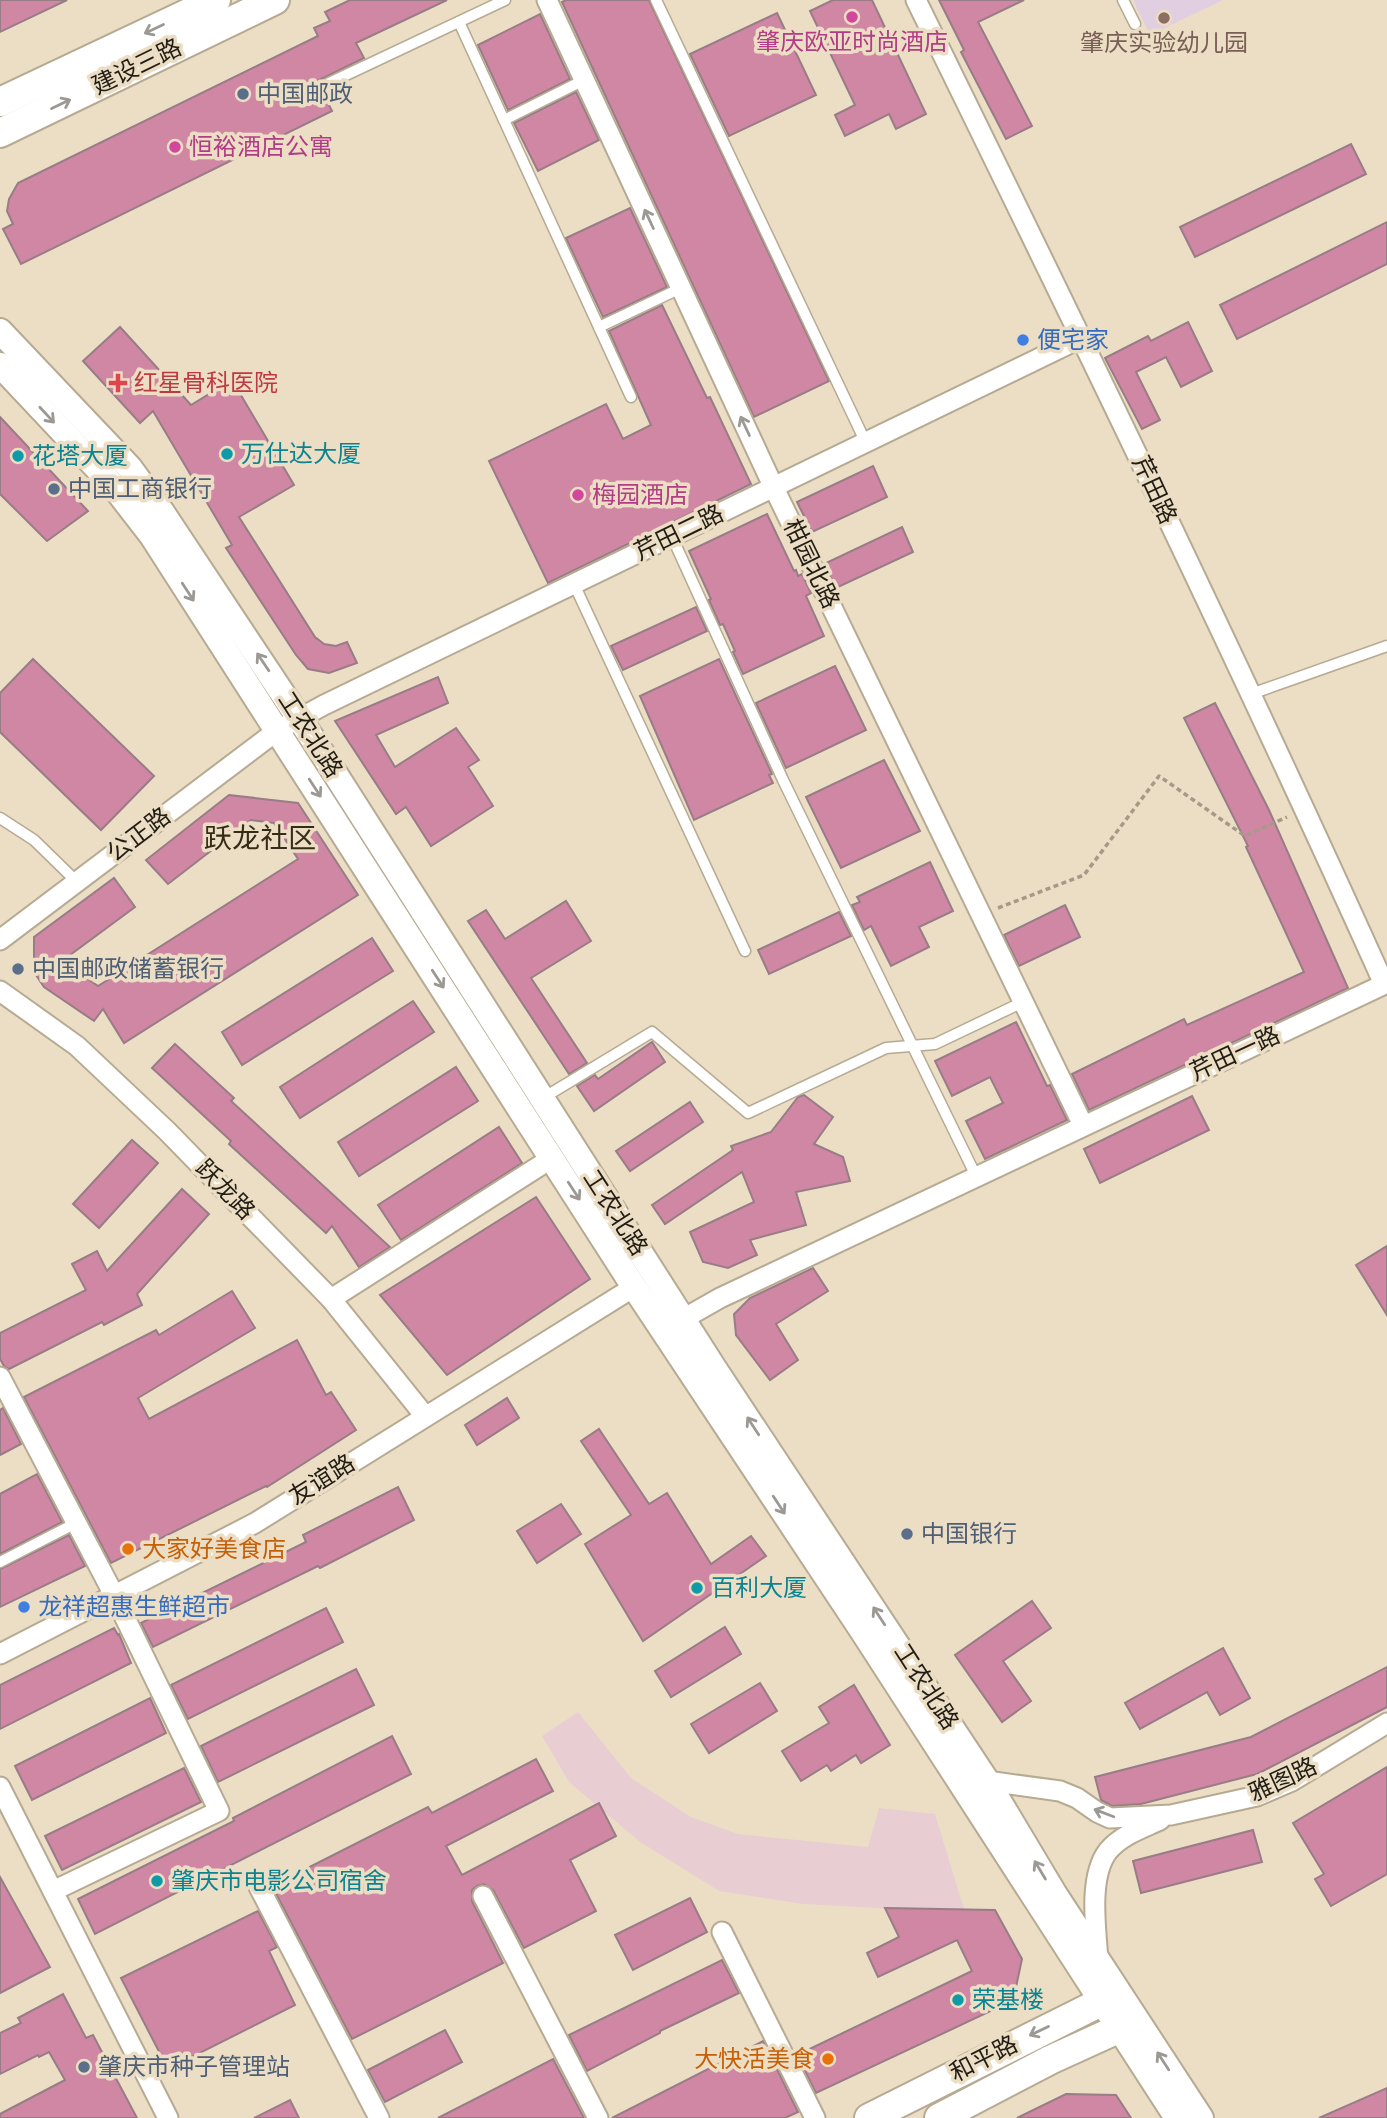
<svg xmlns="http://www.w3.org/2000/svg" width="1387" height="2118" viewBox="0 0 1387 2118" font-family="'Varela Round','Noto Sans SC',sans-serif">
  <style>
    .commercial { fill: #e8ced3 }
    .education { fill: #e1cfe1 }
    .building { fill: #cf87a3; stroke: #987c86; stroke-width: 2 }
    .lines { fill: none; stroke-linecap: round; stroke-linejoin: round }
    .service-casing { stroke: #b6aa92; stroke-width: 13 }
    .minor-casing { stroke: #b6aa92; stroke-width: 23 }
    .tertiary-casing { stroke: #b6aa92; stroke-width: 28 }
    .secondary-casing { stroke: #b6aa92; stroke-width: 32 }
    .path { stroke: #a59a87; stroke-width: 3.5; stroke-dasharray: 5 3.5; stroke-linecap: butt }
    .service { stroke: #fff; stroke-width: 10 }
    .minor { stroke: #fff; stroke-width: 19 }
    .tertiary { stroke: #fff; stroke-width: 24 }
    .secondary { stroke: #fff; stroke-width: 28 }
    .oneway { stroke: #9c9995 }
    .hotel-dot { fill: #d1479c; stroke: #ecdec5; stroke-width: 2.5 }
    .education-dot { fill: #8d6e63; stroke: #ecdec5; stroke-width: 2.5 }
    .service-dot { fill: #5c6f8a; stroke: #ecdec5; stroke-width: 2.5 }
    .shop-dot { fill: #3f7fe0; stroke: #ecdec5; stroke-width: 2.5 }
    .health-dot { fill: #e0444e; stroke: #ecdec5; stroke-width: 2.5 }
    .culture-dot { fill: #0f9aa8; stroke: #ecdec5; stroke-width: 2.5 }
    .food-dot { fill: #e8710a; stroke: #ecdec5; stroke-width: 2.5 }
    .labels { text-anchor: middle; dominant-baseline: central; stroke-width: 7; stroke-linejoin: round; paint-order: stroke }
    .hotel-label { font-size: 24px; fill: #b23c85; stroke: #ecdec5; text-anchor: start }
    .education-label { font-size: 24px; fill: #785e54; stroke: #ecdec5 }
    .street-label { font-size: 24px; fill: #221d14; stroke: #ecdec5 }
    .service-label { font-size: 24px; fill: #4e5e75; stroke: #ecdec5; text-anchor: start }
    .shop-label { font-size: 24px; fill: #366cbe; stroke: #ecdec5; text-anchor: start }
    .health-label { font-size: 24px; fill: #be3a42; stroke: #ecdec5; text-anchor: start }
    .culture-label { font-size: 24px; fill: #0d838f; stroke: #ecdec5; text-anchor: start }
    .food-label { font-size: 24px; fill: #c56008; stroke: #ecdec5; text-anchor: start }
    .quarter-label { font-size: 28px; fill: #362b17; stroke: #ecdec5 }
  </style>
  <rect width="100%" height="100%" fill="#ecdec5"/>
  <path class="commercial" d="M578,1712l53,66 60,39 47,17 130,13 11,-39 56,6 29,95 -52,1 -109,-6 -84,-13 -79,-49 -71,-60 -27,-46z"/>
  <path class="education" d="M1133,0h90l-73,35z"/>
  <g class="building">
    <path d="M0,0h67l-67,32z"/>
    <path d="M350,0h97l-91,43 8,15 -47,23 15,30 -311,153 -18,-35 10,-5 -6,-13 2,-12 9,-16 300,-147 -4,-8 16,-7 -5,-9z"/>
    <path d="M566,0h83l180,381 -75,36 -192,-415z"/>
    <path d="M833,0h39l54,114 -30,15 -7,-15 -44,22 -10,-21 20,-10 -45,-94z"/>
    <path d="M939,0h85l-46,22 54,104 -26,13 -45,-87 3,-2z"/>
    <path d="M777,13l39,82 -87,41 -39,-82z"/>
    <path d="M540,14l30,65 -62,31 -30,-65z"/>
    <path d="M576,92l23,48 -61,31 -24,-48z"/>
    <path d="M1351,144l15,30 -171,83 -15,-30z"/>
    <path d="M630,208l37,79 -64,30 -37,-79z"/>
    <path d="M1387,222v42l-150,75 -17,-34z"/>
    <path d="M662,305l45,93 3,-1 41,87 -203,99 -59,-122 117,-57 17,35 28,-14 -42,-94z"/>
    <path d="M1188,322l24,49 -31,16 -15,-30 -30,15 24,48 -18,9 -37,-71 43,-22 3,5z"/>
    <path d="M120,327l71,78 41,-25 62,105 -55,32 76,120 9,7 12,2 11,-4 10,21 -28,10 -21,-4 -12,-14 -70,-107 6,-3 -79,-134 -13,12 -57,-62z"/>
    <path d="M0,417l88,94 -41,30 -47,-47z"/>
    <path d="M873,466l14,31 -75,35 -15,-30z"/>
    <path d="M767,514l27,57 2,-1 2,6 4,-2 9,19 -5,3 18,40 -81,38 -10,-22 2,-1 -12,-27 -3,1 -11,-25 2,-1 -22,-48z"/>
    <path d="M902,527l11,25 -77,36 -12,-24z"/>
    <path d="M696,607l11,24 -84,39 -12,-24z"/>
    <path d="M33,659l121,117 -53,54 -101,-98v-39z"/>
    <path d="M719,659l53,115 -3,1 4,8 -79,37 -54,-124z"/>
    <path d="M835,666l31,64 -80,38 -30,-65z"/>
    <path d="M438,677l10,26 -72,32 19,32 61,-39 23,32 -11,7 25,39 -62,40 -25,-39 -10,7 -61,-93z"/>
    <path d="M1215,703l54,107 79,178 -259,122 -17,-36 112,-55 3,6 117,-53 -58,-125 2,-1 -64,-128z"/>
    <path d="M884,760l36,71 -79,37 -35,-71z"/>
    <path d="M229,795l69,8 60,92 -234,148 -21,-34 -9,12 -50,-34 -10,-15v-35l80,-59 21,29 -73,54 36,25 200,-127 -24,-36 -23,-3 -83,64 -22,-24z"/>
    <path d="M930,862l23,49 -34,16 10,20 -38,19 -20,-40 -7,4 -12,-25 8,-3 -3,-5z"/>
    <path d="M566,901l25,40 -60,37 56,85 -18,11 -101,-153 18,-11 19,29z"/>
    <path d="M1065,905l15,32 -61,29 -15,-31z"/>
    <path d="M839,912l12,24 -82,38 -11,-24z"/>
    <path d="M372,938l21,33 -151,94 -20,-33z"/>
    <path d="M413,1001l21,31 -134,86 -20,-31z"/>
    <path d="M1016,1022l31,64 3,-1 17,35 -82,39 -19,-38 37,-18 -13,-26 -38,19 -17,-35z"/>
    <path d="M652,1042l13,20 -71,49 -17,-25 18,-11 3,4z"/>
    <path d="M175,1044l59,54 -3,3 159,146 -31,20 -27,-41 -6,7 -97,-89 2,-3 -79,-73z"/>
    <path d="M456,1067l22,34 -119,75 -21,-34z"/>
    <path d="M804,1095l29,22 -19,27 29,13 7,24 -54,11 10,33 -56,15 7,15 -29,13 -25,-6 -13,-30 64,-30 -12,-30 -77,52 -13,-19 81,-55 -2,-4 40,-14 27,-35z"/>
    <path d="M1192,1096l17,34 -109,53 -16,-34z"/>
    <path d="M690,1102l13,20 -73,49 -14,-20z"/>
    <path d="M499,1127l23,36 -121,77 -23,-35z"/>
    <path d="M132,1140l26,23 -59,65 -26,-24z"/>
    <path d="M182,1189l27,25 -72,80 5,11 -38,20 -2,-3 -93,47 -5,-3 -4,-7v-26l86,-43 -14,-26 25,-13 10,20z"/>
    <path d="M536,1197l54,82 -143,96 -67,-80z"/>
    <path d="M1387,1246v69l-31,-50z"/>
    <path d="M813,1268l15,23 -52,33 22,36 -28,20 -34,-45 -2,-21 16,-16z"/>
    <path d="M232,1291l23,37 -117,70 11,21 148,-79 29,55 5,-3 25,38 -89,57 -1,-1 -155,77 -87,-166 132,-67 3,5z"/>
    <path d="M507,1398l12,20 -42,27 -12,-20z"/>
    <path d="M3,1408l18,36 -21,11v-45z"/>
    <path d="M599,1429l50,75 18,-11 44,71 40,-28 15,20 -123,85 -58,-97 46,-29 -50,-74z"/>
    <path d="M37,1474l25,48 -62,32v-60z"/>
    <path d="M398,1487l16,33 -94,48 -2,-2 -165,81 -12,-24 165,-81 -3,-7z"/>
    <path d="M561,1504l20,30 -44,29 -20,-32z"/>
    <path d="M69,1535l16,31 -85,41v-38z"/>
    <path d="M1032,1601l19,27 -48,33 28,40 -29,21 -47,-67z"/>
    <path d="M326,1608l17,34 -155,77 -17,-34z"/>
    <path d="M725,1627l16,27 -70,43 -16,-26z"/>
    <path d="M114,1628l4,7 1,-1 12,29 -131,66v-44z"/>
    <path d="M1223,1648l27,50 -30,17 -13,-23 -67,37 -15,-26z"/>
    <path d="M1387,1667v40l-130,67 -116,30 -29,2 -11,-6 -6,-23 156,-40z"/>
    <path d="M356,1669l18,36 -156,77 -17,-36z"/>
    <path d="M760,1683l17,28 -68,42 -18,-29z"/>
    <path d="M854,1685l36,60 -29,18 -5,-8 -25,16 -4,-6 -26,16 -19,-30 47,-28 -10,-16z"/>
    <path d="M150,1698l16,35 -134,67 -17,-34z"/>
    <path d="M392,1736l19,38 -316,160 -17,-35 156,-78 -1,-3z"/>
    <path d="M536,1759l17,32 -107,55 16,29 137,-72 17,33 -46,24 26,51 -72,37 -31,-58 -9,-6 -7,2 -5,4v11l31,62 -151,76 -80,-153 156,-79 4,6z"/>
    <path d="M1387,1767v107l-56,32 -16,-27 9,-5 -31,-51z"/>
    <path d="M184,1768l17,34 -139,68 -17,-34z"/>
    <path d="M1253,1830l9,32 -121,31 -8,-32z"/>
    <path d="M0,1877l50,90 -50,26z"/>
    <path d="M690,1898l17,34 -74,38 -18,-35z"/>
    <path d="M885,1908l110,2 27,49 -7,33 -20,17 -179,84 -19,-38 175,-84 -15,-31 -79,37 -11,-24 32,-16z"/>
    <path d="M258,1911l19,36 -8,4 26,54 -127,64 -47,-91z"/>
    <path d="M722,1960l17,33 -79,38v2l-73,38 -18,-36z"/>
    <path d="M63,1994l23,44 7,-3 44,83h-137v-4l65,-34 -16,-28 -10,5 -1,-2 -38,19v-41l21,-10 -3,-5z"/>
    <path d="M445,2030l17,32 -77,40 -17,-32z"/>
    <path d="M763,2041l35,71 -13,6h-173z"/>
    <path d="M553,2059l31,59h-146z"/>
    <path d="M1387,2088v30h-68z"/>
    <path d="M1066,2094l50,1 15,23h-114z"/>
    <path d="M290,2100l9,18h-45z"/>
  </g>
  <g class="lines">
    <g class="service-casing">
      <g id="service">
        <path d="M656,0l210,443"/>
        <path d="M1123,0l12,24"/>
        <path d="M459,22l172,375"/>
        <path d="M329,83l176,-83"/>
        <path d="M504,120l80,-40"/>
        <path d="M599,327l82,-39"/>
        <path d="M672,537l111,243 193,396"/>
        <path d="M574,584l171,367"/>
        <path d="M1251,694l136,-48"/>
        <path d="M0,818l34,22 43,42"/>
        <path d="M543,1098l109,-66 96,81 138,-65 49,-4 88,-42"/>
        <path d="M0,1562l76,-39"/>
      </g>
    </g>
    <g class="minor-casing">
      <g id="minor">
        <path d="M547,0l227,488 309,637"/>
        <path d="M916,0c160,326 319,653 468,984"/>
        <path d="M0,940l278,-210 46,-25 757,-367"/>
        <path d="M0,991l77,55 90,85 164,168 94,117"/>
        <path d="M331,1299l221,-141"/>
        <path d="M683,1319l37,-21 667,-315"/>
        <path d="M0,1377l114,218 105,216 -166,80"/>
        <path d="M0,1654l255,-131 379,-236"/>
        <path d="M987,1781l73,10 17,7 20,14 13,6 61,-3 86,-19 35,-15 95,-58"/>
        <path d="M0,1787l168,331"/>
        <path d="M259,1887l120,231"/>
        <path d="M483,1896l115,222"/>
        <path d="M722,1932l93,186"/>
        <path d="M1098,1960c-2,-31 -10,-83 10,-109 13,-16 35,-23 52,-31"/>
      </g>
    </g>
    <g class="tertiary-casing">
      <g id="tertiary">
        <path d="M0,331l130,137 32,44 158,238 394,618 273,413 67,112 147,225"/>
        <path d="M0,365l111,118 41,53 482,751 229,345 314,486"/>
      </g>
    </g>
    <g class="secondary-casing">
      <g id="secondary">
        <path d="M0,102l216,-102"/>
        <path d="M0,133l275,-133"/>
        <path d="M869,2118l232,-116"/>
        <path d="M939,2118l111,-58 68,-31"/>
      </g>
    </g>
    <path class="path" d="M998,908l86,-33 75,-99 86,60 42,-19"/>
    <use href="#service" class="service"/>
    <use href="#minor" class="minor"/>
    <use href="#tertiary" class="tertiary"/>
    <use href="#secondary" class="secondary"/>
  </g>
  <defs><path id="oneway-shaft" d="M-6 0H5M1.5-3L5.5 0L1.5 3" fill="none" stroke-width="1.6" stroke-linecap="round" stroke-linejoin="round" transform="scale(1.75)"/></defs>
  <g class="oneway">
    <use href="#oneway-shaft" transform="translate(154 29) rotate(155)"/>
    <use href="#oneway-shaft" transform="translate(61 104) rotate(-26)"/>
    <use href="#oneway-shaft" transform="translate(649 219) rotate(-115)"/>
    <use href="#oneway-shaft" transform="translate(47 415) rotate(47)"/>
    <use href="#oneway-shaft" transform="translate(745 426) rotate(-115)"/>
    <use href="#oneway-shaft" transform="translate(188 592) rotate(57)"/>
    <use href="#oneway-shaft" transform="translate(263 662) rotate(-124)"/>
    <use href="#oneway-shaft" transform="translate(315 788) rotate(57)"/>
    <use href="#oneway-shaft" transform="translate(438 979) rotate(57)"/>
    <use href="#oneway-shaft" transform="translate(574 1191) rotate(57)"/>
    <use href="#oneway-shaft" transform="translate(753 1426) rotate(-123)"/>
    <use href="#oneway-shaft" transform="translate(779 1505) rotate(57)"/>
    <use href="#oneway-shaft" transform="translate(879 1616) rotate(-123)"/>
    <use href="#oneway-shaft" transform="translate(1104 1813) rotate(-159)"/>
    <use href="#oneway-shaft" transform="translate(1040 1870) rotate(-121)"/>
    <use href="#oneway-shaft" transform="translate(1039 2031) rotate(154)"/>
    <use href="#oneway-shaft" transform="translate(1163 2061) rotate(-123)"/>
  </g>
  <g class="hotel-dot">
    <circle cx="852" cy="17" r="7"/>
    <circle cx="175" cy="147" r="7"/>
    <circle cx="578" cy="495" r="7"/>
  </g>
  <circle class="education-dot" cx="1164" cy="18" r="7"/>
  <g class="service-dot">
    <circle cx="243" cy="94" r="7"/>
    <circle cx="54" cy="489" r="7"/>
    <circle cx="18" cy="969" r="7"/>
    <circle cx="907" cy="1534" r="7"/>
    <circle cx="84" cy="2067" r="7"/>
  </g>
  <g class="shop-dot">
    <circle cx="1023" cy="340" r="7"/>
    <circle cx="24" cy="1607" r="7"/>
  </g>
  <path class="health-dot" d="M114.5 372.5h7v7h7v7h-7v7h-7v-7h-7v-7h7z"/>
  <g class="culture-dot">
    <circle cx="227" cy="454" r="7"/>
    <circle cx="18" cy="456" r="7"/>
    <circle cx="697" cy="1588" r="7"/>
    <circle cx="157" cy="1881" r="7"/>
    <circle cx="958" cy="2000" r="7"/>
  </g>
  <g class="food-dot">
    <circle cx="128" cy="1549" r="7"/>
    <circle cx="828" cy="2059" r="7"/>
  </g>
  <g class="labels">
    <g class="hotel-label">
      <text x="852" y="42" text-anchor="middle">肇庆欧亚时尚酒店</text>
      <text x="189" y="147">恒裕酒店公寓</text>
      <text x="592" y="495">梅园酒店</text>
    </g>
    <g class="education-label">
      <text x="1164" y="43">肇庆实验幼儿园</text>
    </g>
    <g class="street-label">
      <text transform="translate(137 67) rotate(-26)">建设三路</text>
      <text transform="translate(1154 490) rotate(65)">芹田路</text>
      <text transform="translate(679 533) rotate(-26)">芹田二路</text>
      <text transform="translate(811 564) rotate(64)">柑园北路</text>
      <text transform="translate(310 735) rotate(57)">工农北路</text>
      <text transform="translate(139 835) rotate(-37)">公正路</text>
      <text transform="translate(1235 1054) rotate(-25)">芹田一路</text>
      <text transform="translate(225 1190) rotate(46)">跃龙路</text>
      <text transform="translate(615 1213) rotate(57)">工农北路</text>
      <text transform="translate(322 1480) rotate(-32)">友谊路</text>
      <text transform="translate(926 1687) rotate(57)">工农北路</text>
      <text transform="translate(1283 1780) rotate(-25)">雅图路</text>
      <text transform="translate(984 2059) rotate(-27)">和平路</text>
    </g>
    <g class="service-label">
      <text x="257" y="94">中国邮政</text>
      <text x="68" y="489">中国工商银行</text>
      <text x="32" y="969">中国邮政储蓄银行</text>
      <text x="921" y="1534">中国银行</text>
      <text x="98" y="2067">肇庆市种子管理站</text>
    </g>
    <g class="shop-label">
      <text x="1037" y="340">便宅家</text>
      <text x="38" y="1607">龙祥超惠生鲜超市</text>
    </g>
    <g class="health-label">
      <text x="134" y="383">红星骨科医院</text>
    </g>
    <g class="culture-label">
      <text x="241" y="454">万仕达大厦</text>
      <text x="32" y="456">花塔大厦</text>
      <text x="711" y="1588">百利大厦</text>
      <text x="171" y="1881">肇庆市电影公司宿舍</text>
      <text x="972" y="2000">荣基楼</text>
    </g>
    <g class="food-label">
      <text x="142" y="1549">大家好美食店</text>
      <text x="814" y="2059" text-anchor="end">大快活美食</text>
    </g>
    <g class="quarter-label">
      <text x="260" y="839">跃龙社区</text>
    </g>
  </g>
</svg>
